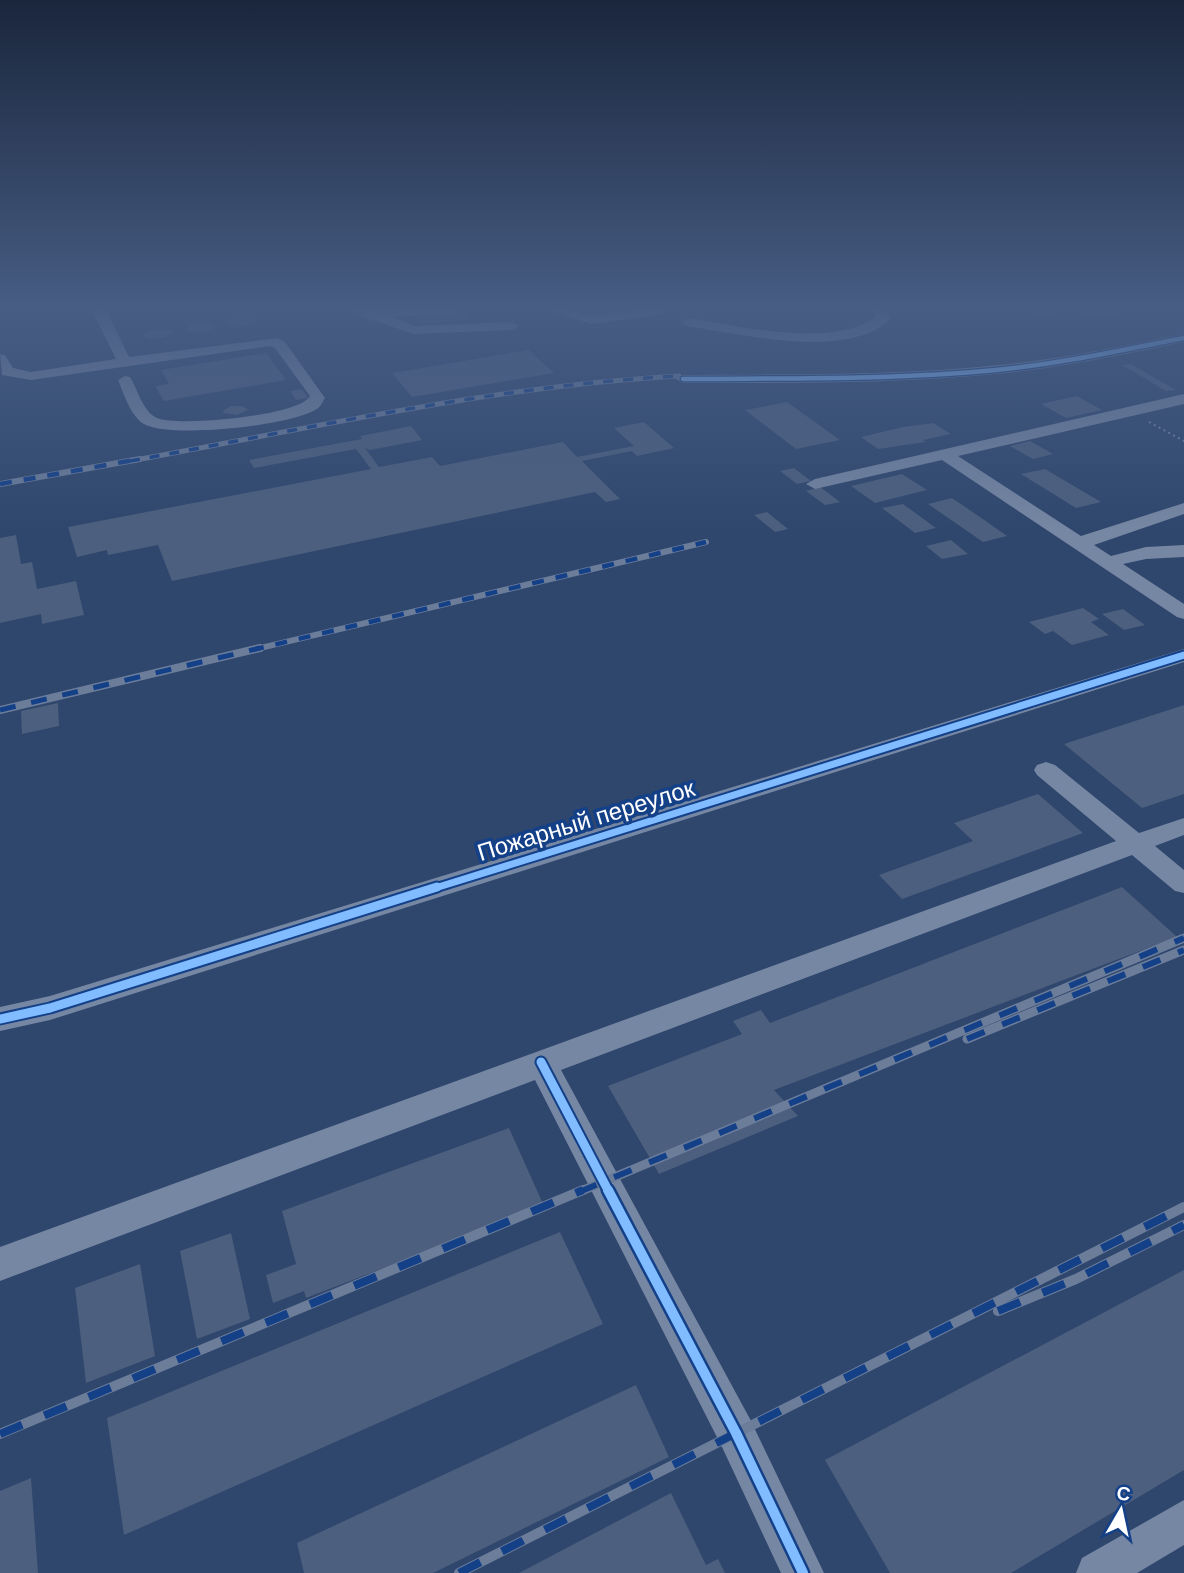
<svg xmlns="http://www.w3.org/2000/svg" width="1184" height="1573" viewBox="0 0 1184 1573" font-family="'DM Sans',sans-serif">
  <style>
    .building { fill: #4c5f7e }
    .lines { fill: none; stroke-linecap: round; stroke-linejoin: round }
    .path { stroke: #7687a3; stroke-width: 2; stroke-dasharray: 2 3.5; stroke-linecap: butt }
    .minor { fill: #7687a3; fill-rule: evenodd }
    .rail-far4-casing { stroke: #6c7d9a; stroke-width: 5 }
    .rail-far3-casing { stroke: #6c7d9a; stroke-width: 6 }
    .rail-far2-casing { stroke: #6c7d9a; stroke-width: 8 }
    .rail-far1-casing { stroke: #6c7d9a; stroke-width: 9 }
    .rail-casing { stroke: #6c7d9a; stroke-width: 10 }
    .rail-far4 { stroke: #144088; stroke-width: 3.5; stroke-dasharray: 10; stroke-linecap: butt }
    .rail-far3 { stroke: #144088; stroke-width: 4.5; stroke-dasharray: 12; stroke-linecap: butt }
    .rail-far2 { stroke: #144088; stroke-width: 5; stroke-dasharray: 16; stroke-linecap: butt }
    .rail-far1 { stroke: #144088; stroke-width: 6; stroke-dasharray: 19; stroke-linecap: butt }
    .rail { stroke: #144088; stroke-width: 8; stroke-dasharray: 24; stroke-linecap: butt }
    .cycleway-far3-casing { stroke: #144088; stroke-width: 7 }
    .cycleway-far2-casing { stroke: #144088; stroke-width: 11 }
    .cycleway-far1-casing { stroke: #144088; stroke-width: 13 }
    .cycleway-casing { stroke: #144088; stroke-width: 15 }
    .cycleway-far3 { stroke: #80bcff; stroke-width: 4.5 }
    .cycleway-far2 { stroke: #80bcff; stroke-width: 7 }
    .cycleway-far1 { stroke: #80bcff; stroke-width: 9 }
    .cycleway { stroke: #80bcff; stroke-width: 10 }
    .labels { text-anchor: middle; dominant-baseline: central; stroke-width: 7; stroke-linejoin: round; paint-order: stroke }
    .street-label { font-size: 24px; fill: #fff; stroke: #144088 }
  </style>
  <rect width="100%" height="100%" fill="#2f466d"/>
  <g class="building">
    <path d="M1029,310h19l7,6 -18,1z"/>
    <path d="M1074,310h55v2l-45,4z"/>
    <path d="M466,313v7l-48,4 1,-9z"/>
    <path d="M236,317h14l7,3 -12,6 -18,-2z"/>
    <path d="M206,323l7,1 2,4 -15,5 -15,-3 4,-5z"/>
    <path d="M166,329l6,3 -7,5 -14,2 -9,-3 7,-6z"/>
    <path d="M529,350l25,23 -142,24 -20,-24z"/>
    <path d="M266,353l20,27 -122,21 -9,-15 14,-2 -8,-14z"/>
    <path d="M1131,364l45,26 -10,1 -44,-26z"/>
    <path d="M302,389l6,9 -12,2 -6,-9z"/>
    <path d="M1077,396l25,14 -36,8 -25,-14z"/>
    <path d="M787,402l53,38 -44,9 -51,-39z"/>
    <path d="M231,406h11l6,4 -11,5 -14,-2 1,-3z"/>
    <path d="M644,422l30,26 -37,8 -5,-5 -50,10 38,38 -14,3 -11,-10 -423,89 -14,-36 -50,10 -1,-5 -30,7 -9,-30 303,-58 -15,-20 -102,19 -5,-8 113,-21 -2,-3 51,-10 11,14 -52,10 -5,-2 14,19 53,-10 8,9 123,-24 14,15 57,-11 -20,-18z"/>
    <path d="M933,423l18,11 -28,6 3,2 -7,1 -41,6 -17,-12 42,-10z"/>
    <path d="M1030,441l23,13 -20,5 -23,-13z"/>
    <path d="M794,468l17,13 -14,3 -17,-13z"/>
    <path d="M1045,469l56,33 -25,6 -55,-34z"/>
    <path d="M902,474l25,16 -52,13 -24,-17z"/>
    <path d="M820,487l20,15 -15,3 -19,-14z"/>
    <path d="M952,498l28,19 27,19 -24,6 -55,-38z"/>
    <path d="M903,504l33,24 -21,5 -33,-25z"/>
    <path d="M767,512l21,17 -13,3 -21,-17z"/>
    <path d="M16,535l5,29 11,-2 5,27 39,-8 8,34 -42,9 -1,-10 -41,9v-85z"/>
    <path d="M951,540l17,14 -26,5 -16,-13z"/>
    <path d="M1083,608l16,11 -8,3 18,13 -37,10 -19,-14 -8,3 -16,-12z"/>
    <path d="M1123,609l22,16 -21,5 -22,-16z"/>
    <path d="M58,703l1,23 -37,8 -1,-23z"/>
    <path d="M1184,705v89l-42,14 -78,-64z"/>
    <path d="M1038,794l45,39 -181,66 -23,-24 94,-34 -19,-18z"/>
    <path d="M1122,887l55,50 -403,153 24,26 -139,58 -51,-88 134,-52 -9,-13 28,-11 9,13z"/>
    <path d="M509,1128l35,78 -238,92 -2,-7 -31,12 -7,-28 30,-11 -14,-53z"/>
    <path d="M560,1232l43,92 -479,211 -17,-117z"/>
    <path d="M231,1233l19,86 -53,20 -17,-88z"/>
    <path d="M140,1264l15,92 -69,27 -11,-95z"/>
    <path d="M1184,1270v200l-173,103h-121l-65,-113z"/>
    <path d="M636,1385l33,72 -236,116h-129l-7,-30z"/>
    <path d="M31,1478l7,95h-38v-82z"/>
    <path d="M671,1493l35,72 12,-6 7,14h-206z"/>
  </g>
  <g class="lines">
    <path class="path" d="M1149,422l35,19"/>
    <g class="minor">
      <path d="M92,310h14l23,47 148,-19 8,4 40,56c-3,5 -5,10 -10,12 -28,16 -140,28 -169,15 -15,-7 -22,-31 -28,-45l7,-4 5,1c8,12 12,34 27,41 21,9 143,-2 153,-22l-35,-48 -5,-2 -239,34 -29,-5 -2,-21 5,1 8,13 18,4 85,-13z"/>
      <path d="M344,310h121l-7,4 -65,3 22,9 97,-4 7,4 -7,4 -99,4z"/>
      <path d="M549,310h21l21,6 43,-6h35l-7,4 -71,10z"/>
      <path d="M871,310h14l6,8c-39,43 -152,16 -203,8l-7,-4 7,-4c52,8 143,31 188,-1z"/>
      <path d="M1184,334v8c-62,13 -125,26 -188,32 -104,10 -209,9 -313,9l-7,-4 7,-4c105,-1 211,1 316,-10 62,-6 124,-19 185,-31z"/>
      <path d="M1184,394v10l-226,52 123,80 103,-33v11l-90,31 17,11 35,-9 38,-2v12l-38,2 -23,5 61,40v15l-7,-2 -235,-157 -127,29 -9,-5 9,-5z"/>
      <path d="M1184,649v13l-1134,358 -50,11v-24l50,-11z"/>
      <path d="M1046,762l9,3 84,68 45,-15v17l-29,11 29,24v23l-9,-2 -43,-36 -571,215 189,349 74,154h-43l-59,-126 -187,-367 -535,201v-34l1116,-406 -79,-66 -3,-5 3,-5z"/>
      <path d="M1184,1500v45l-47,28h-61l6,-15z"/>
    </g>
    <g class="rail-far4-casing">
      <path id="rail-far4" d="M130,461c182,-33 364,-75 549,-85"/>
    </g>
    <g class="rail-far3-casing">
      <g id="rail-far3">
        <path d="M0,484l140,-25"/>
        <path d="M252,650l454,-108"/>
      </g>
    </g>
    <g class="rail-far2-casing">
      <path id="rail-far2" d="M0,710l260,-62"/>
    </g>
    <g class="rail-far1-casing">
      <g id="rail-far1">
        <path d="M967,1039l217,-89"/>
        <path d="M579,1192l605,-254"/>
      </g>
    </g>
    <g class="rail-casing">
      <g id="rail">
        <path d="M998,1311l78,-32 108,-54"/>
        <path d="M0,1434l583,-244"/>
        <path d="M459,1573l725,-366"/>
      </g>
    </g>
    <use href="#rail-far4" class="rail-far4"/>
    <use href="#rail-far3" class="rail-far3"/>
    <use href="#rail-far2" class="rail-far2"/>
    <use href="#rail-far1" class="rail-far1"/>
    <use href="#rail" class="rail"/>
    <g class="cycleway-far3-casing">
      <path id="cycleway-far3" d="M683,379c104,-1 209,1 313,-9 63,-6 126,-20 188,-32"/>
    </g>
    <g class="cycleway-far2-casing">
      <path id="cycleway-far2" d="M432,889l752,-234"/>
    </g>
    <g class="cycleway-far1-casing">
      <g id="cycleway-far1">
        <path d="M0,1019l50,-11 387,-121"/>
        <path d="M541,1062l68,130"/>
      </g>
    </g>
    <g class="cycleway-casing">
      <path id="cycleway" d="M608,1190l128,243 67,140"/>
    </g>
    <use href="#cycleway-far3" class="cycleway-far3"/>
    <use href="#cycleway-far2" class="cycleway-far2"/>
    <use href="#cycleway-far1" class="cycleway-far1"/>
    <use href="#cycleway" class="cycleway"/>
  </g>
  <linearGradient id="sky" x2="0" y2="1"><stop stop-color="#1a263c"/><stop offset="0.58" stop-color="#475d84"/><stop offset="1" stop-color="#475d84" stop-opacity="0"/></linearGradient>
  <rect width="1184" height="530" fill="url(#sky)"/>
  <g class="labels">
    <g class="street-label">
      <text transform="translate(586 820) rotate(-17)">Пожарный переулок</text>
    </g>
  </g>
  <g transform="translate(1121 1510) rotate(9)" stroke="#144088" stroke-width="5" paint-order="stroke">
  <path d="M0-5L12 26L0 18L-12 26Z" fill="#ffffff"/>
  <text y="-10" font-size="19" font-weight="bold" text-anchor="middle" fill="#ffffff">С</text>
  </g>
</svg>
